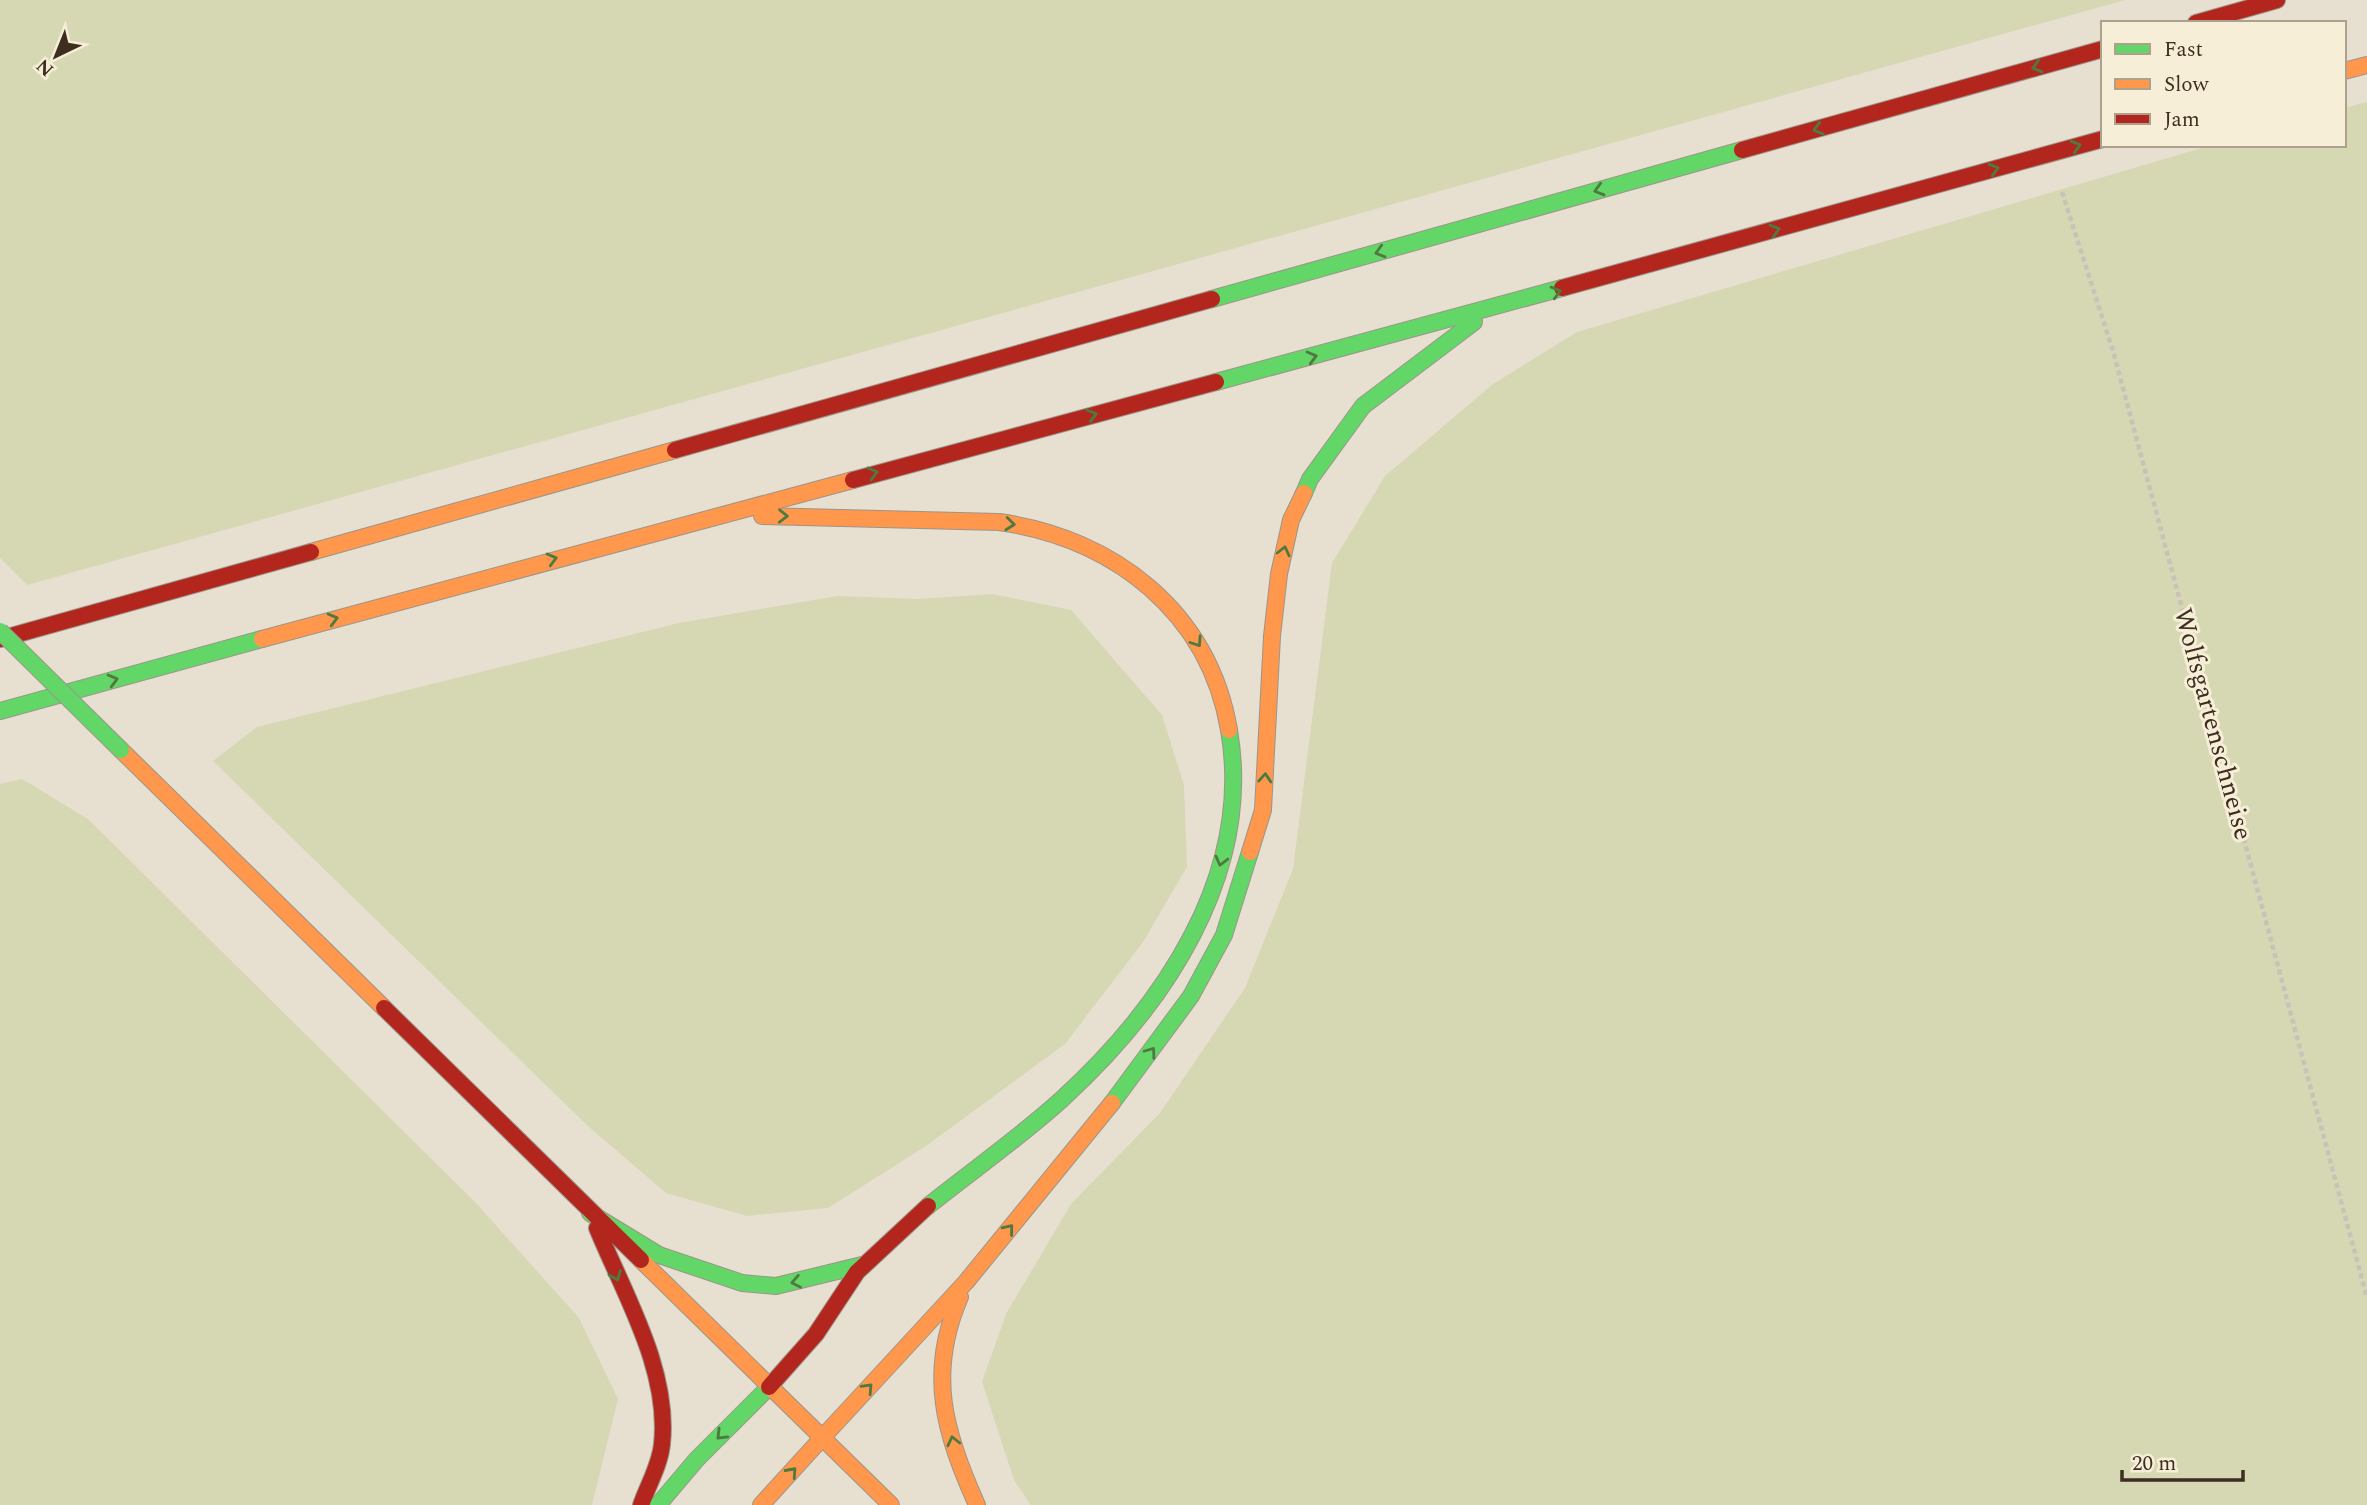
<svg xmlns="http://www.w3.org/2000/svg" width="2367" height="1505" viewBox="0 0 2367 1505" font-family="Spectral,serif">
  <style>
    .green { fill: #d6d7b3 }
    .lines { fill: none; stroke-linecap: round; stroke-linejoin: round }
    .fast-casing { stroke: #9c958a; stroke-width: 18 }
    .slow-casing { stroke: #9c958a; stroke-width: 18 }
    .jam-casing { stroke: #9c958a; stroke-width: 18 }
    .path { stroke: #c8c2b9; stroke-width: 4.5; stroke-dasharray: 5 3.5; stroke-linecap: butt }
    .fast { stroke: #63d668; stroke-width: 16 }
    .slow { stroke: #ff974d; stroke-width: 16 }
    .jam { stroke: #b3261e; stroke-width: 16 }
    .fast-bridge-casing { stroke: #9c958a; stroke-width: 18; stroke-linecap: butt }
    .fast-bridge { stroke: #63d668; stroke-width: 16 }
    .oneway { stroke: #4e7a40 }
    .labels { text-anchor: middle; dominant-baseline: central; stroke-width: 6; stroke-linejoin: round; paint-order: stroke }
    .street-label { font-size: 26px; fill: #3d2e20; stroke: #f7eed8 }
  </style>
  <rect width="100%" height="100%" fill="#e7e0d1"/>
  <g class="green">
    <path d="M0,0h2125l-2098,585 -27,-27z"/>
    <path d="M2367,102v1403h-1336l-17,-25 -32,-98 24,-68 65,-110 89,-91 85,-125 48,-119 39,-306 53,-87 108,-92 84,-52 635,-187h132v-37z"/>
    <path d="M993,594l78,16 91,105 22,70 3,82 -44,75 -78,102 -139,102 -98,62 -81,8 -81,-23 -77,-66 -376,-366 44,-34 422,-104 158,-27 81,3z"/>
    <path d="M22,779l66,40 389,385 102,114 39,81 -26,106h-592v-721z"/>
  </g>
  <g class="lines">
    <g class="fast-casing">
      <g id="fast">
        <path d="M1212,299l530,-149"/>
        <path d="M1216,382l346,-94"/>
        <path d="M1304,493l6,-14 53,-73 111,-84"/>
        <path d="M0,711l262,-72"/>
        <path d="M1112,1103l79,-107 33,-61 26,-83"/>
        <path d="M928,1206c45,-36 91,-68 133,-106 102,-93 193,-225 168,-370"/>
        <path d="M590,1213l69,42 83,28 34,3 86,-21"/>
        <path d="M658,1505l39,-46 72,-72"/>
      </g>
    </g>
    <g class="slow-casing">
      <g id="slow">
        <path d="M2344,71l23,-6"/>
        <path d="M762,516l237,6c115,16 210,90 230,208"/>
        <path d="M311,552l364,-102"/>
        <path d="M262,639l591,-159"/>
        <path d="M121,750l263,258"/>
        <path d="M1250,852l13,-42 9,-174 7,-62 12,-54 13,-27"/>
        <path d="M641,1260l250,245"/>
        <path d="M960,1297c-33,76 -16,135 17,208"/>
        <path d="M822,1438l144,-156 146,-179"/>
        <path d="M761,1505l61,-67"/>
      </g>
    </g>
    <g class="jam-casing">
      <g id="jam">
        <path d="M2196,23l81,-23"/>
        <path d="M1742,150l361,-101"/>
        <path d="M1562,288l541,-149"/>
        <path d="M675,450l537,-151"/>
        <path d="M853,480l363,-98"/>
        <path d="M0,639l311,-87"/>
        <path d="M384,1008l257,252"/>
        <path d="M597,1228c27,66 73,142 65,216 -2,21 -14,41 -21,61"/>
        <path d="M769,1387l47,-53 41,-62 71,-66"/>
      </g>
    </g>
    <path class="path" d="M2062,192l51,159 254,947"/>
    <use href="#fast" class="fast"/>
    <use href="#slow" class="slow"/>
    <use href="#jam" class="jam"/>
    <g class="fast-bridge-casing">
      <path id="fast-bridge" d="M0,631l121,119"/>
    </g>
    <use href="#fast-bridge" class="fast-bridge"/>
  </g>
  <defs><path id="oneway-chevron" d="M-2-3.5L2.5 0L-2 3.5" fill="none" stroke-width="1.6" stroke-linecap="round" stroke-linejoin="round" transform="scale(1.75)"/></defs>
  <g class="oneway">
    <use href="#oneway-chevron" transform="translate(2037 67) rotate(164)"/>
    <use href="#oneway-chevron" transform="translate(1818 129) rotate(164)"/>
    <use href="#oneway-chevron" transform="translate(2076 146) rotate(-16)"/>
    <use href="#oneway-chevron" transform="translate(1994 169) rotate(-16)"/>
    <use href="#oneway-chevron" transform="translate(1599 190) rotate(164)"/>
    <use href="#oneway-chevron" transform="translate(1775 230) rotate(-16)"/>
    <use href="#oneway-chevron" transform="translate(1380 252) rotate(164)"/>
    <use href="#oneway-chevron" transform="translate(1556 292) rotate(-16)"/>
    <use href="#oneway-chevron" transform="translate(1312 357) rotate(-15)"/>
    <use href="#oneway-chevron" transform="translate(1092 415) rotate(-15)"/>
    <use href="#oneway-chevron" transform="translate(873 473) rotate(-15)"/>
    <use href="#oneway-chevron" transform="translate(783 516) rotate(1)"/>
    <use href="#oneway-chevron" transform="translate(1010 524) rotate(6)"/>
    <use href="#oneway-chevron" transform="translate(1284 551) rotate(-77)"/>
    <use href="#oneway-chevron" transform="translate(552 559) rotate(-15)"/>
    <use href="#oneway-chevron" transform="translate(333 619) rotate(-15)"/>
    <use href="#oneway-chevron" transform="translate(1197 642) rotate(56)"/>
    <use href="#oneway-chevron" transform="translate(113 680) rotate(-15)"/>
    <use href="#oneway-chevron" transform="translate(1265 778) rotate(-86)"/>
    <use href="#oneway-chevron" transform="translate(1221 861) rotate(104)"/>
    <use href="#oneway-chevron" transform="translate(1151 1052) rotate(-54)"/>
    <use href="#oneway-chevron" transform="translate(1009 1229) rotate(-51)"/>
    <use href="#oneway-chevron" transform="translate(616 1276) rotate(68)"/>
    <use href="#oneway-chevron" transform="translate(796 1282) rotate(169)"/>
    <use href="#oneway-chevron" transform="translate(868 1388) rotate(-47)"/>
    <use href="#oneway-chevron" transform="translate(721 1435) rotate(135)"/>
    <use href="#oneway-chevron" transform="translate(953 1441) rotate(-103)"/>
    <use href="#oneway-chevron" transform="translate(792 1472) rotate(-48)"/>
  </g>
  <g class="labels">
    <g class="street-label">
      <text transform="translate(2213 724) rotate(75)">Wolfsgartenschneise</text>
    </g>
  </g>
  <rect x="2101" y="21" width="245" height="126" fill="#f7eed8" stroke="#ada18e" stroke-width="2"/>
  <rect x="2115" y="44" width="35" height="10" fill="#63d668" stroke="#ada18e" stroke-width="2"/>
  <text x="2164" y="56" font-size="21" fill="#3d2e20">Fast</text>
  <rect x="2115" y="79" width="35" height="10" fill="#ff974d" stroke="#ada18e" stroke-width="2"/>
  <text x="2164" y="91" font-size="21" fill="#3d2e20">Slow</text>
  <rect x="2115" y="114" width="35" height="10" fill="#b3261e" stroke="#ada18e" stroke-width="2"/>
  <text x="2164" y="126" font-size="21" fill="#3d2e20">Jam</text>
  <g transform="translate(56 56) rotate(223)" stroke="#f7eed8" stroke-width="5" paint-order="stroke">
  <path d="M0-5L12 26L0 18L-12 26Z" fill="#3d2e20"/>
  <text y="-10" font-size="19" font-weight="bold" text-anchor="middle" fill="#3d2e20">N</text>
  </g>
  <path d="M2122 1470v10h121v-10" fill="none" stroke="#3d2e20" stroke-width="3.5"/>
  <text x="2132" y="1470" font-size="21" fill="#3d2e20" stroke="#f7eed8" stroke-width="5" paint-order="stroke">20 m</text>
</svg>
